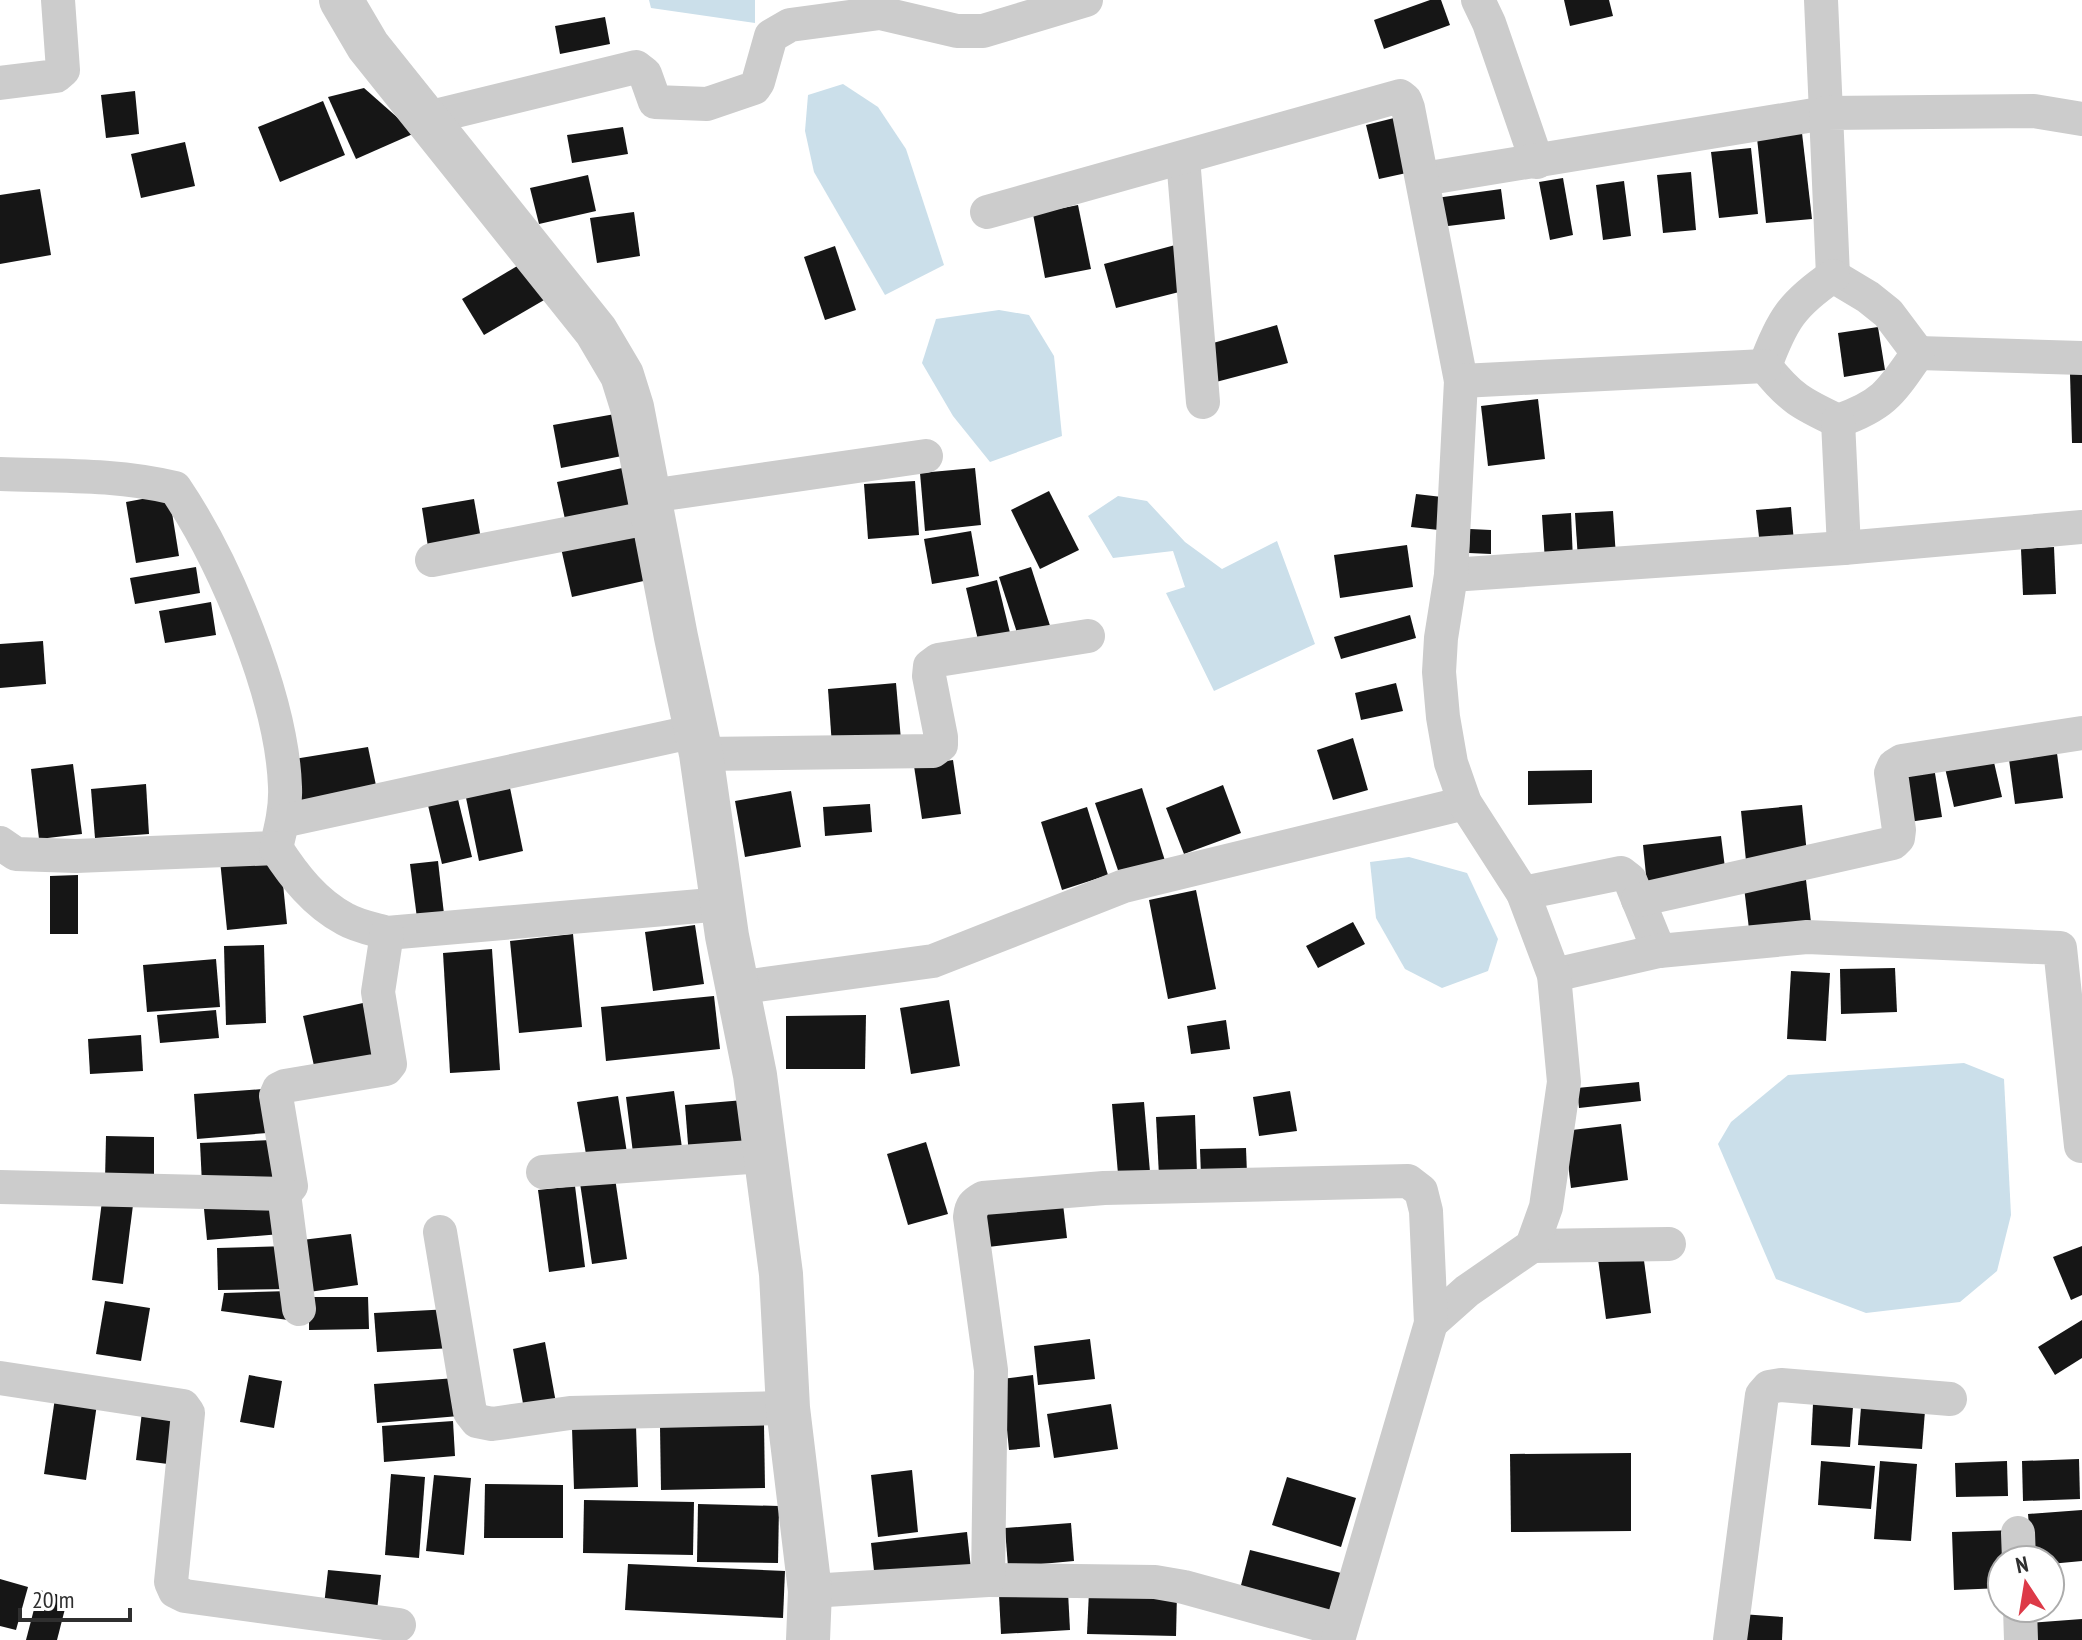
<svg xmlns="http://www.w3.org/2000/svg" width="2082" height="1640" viewBox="0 0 2082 1640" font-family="'PT Sans Narrow',sans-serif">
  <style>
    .water { fill: #cbdfea }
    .building { fill: #161616 }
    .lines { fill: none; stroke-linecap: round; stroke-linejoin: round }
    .minor { stroke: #ccc; stroke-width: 34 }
    .tertiary { stroke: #ccc; stroke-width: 44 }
  </style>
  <rect width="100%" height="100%" fill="#fff"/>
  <g class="water">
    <path d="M649,0h106v23l-104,-15z"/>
    <path d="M843,84l35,23 28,42 38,116 -59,30 -71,-123 -9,-41 3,-36z"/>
    <path d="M999,310l30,5 25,41 8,80 -72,26 -37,-46 -31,-53 14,-44z"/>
    <path d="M1118,496l29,5 38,41 37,27 55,-28 38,103 -101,47 -48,-98 19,-6 -12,-36 -60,7 -25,-42z"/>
    <path d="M1409,857l58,16 31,66 -10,32 -46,17 -37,-19 -29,-51 -6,-56z"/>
    <path d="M1964,1063l40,16 7,136 -14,56 -37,31 -94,11 -90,-34 -58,-135 13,-22 57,-47z"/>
  </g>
  <g class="building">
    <path d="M1430,0h11l9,25 -66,24 -10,-29z"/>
    <path d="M1564,0h45l4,16 -43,10z"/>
    <path d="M605,17l5,27 -50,10 -5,-28z"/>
    <path d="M364,88l51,45 -59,26 -28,-62z"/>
    <path d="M135,91l4,43 -33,4 -5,-43z"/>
    <path d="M323,101l22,54 -65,27 -22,-55z"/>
    <path d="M1398,117l13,55 -32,7 -13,-54z"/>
    <path d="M623,127l5,27 -56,9 -5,-28z"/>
    <path d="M1802,133l10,86 -46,4 -9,-85z"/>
    <path d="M185,142l10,44 -54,12 -10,-44z"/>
    <path d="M1751,148l7,66 -39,4 -8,-66z"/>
    <path d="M1691,172l5,58 -33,3 -6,-58z"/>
    <path d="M588,175l8,36 -57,13 -9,-36z"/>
    <path d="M1563,178l10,57 -23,5 -11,-58z"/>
    <path d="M1624,181l7,55 -28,4 -7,-55z"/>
    <path d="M40,189l11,66 -51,9v-69z"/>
    <path d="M1501,189l4,30 -65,8 -4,-29z"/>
    <path d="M1078,205l13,64 -46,9 -12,-64z"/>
    <path d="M634,212l6,44 -43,7 -7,-45z"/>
    <path d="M1179,244l12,45 -75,19 -12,-44z"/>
    <path d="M835,246l21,64 -31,10 -21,-63z"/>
    <path d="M529,259l22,37 -67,39 -22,-36z"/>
    <path d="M1277,325l11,38 -72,19 -10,-37z"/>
    <path d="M1878,327l7,43 -41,7 -6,-44z"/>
    <path d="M2082,373v70h-10l-2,-69z"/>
    <path d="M1538,399l7,60 -57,7 -7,-60z"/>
    <path d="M615,414l7,42 -61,12 -8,-43z"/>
    <path d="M627,467l9,42 -70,15 -9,-42z"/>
    <path d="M975,468l6,57 -56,6 -5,-58z"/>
    <path d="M915,481l4,54 -51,4 -4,-55z"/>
    <path d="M1049,491l30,59 -39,19 -29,-59z"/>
    <path d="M169,494l10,62 -43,7 -10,-61z"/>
    <path d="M1416,494l26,3 -3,33 -28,-3z"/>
    <path d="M474,499l7,40 -53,8 -6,-39z"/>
    <path d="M1791,507l3,36 -34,3 -4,-36z"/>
    <path d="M1613,511l3,46 -38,3 -3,-47z"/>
    <path d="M1571,513l2,48 -28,1 -3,-47z"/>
    <path d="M1470,529l21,1v24l-22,-1z"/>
    <path d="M636,530l12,50 -76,17 -11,-49z"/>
    <path d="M971,531l8,45 -47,8 -8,-45z"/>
    <path d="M1407,545l6,42 -73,11 -6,-43z"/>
    <path d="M2054,547l2,47 -33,1 -2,-46z"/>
    <path d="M196,567l4,26 -65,11 -5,-26z"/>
    <path d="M1031,567l22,68 -32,10 -22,-68z"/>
    <path d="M997,580l16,65 -32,8 -15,-65z"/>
    <path d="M211,602l5,33 -51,8 -6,-32z"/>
    <path d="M1410,615l6,23 -75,21 -7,-22z"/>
    <path d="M43,641l3,43 -46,4v-44z"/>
    <path d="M896,683l5,57 -69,6 -4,-57z"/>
    <path d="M1396,683l7,28 -42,9 -6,-27z"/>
    <path d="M1353,738l15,52 -35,10 -16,-50z"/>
    <path d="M2056,746l7,52 -48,6 -7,-52z"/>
    <path d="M368,747l10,48 -81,14 -9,-49z"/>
    <path d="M1993,758l9,39 -48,10 -9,-39z"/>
    <path d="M953,760l8,54 -39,5 -8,-53z"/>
    <path d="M73,764l9,70 -43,5 -8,-70z"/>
    <path d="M1934,767l8,50 -33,5 -9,-50z"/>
    <path d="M1592,770v33l-64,2v-34z"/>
    <path d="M508,778l15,73 -44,10 -15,-73z"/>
    <path d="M146,784l3,50 -54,4 -4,-49z"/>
    <path d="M1223,785l18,48 -57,21 -18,-46z"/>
    <path d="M1142,788l24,76 -45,15 -26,-76z"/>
    <path d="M456,791l16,66 -30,7 -16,-67z"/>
    <path d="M791,791l10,56 -56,10 -10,-56z"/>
    <path d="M870,804l2,28 -47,4 -2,-29z"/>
    <path d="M1802,805l5,49 -61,7 -5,-50z"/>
    <path d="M1087,807l21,68 -46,15 -21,-68z"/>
    <path d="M1721,836l5,40 -79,9 -4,-40z"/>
    <path d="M280,854l7,70 -60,6 -7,-70z"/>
    <path d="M438,861l7,62 -27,3 -8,-62z"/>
    <path d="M78,875v59h-28v-58z"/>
    <path d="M1806,880l5,42 -62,7 -5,-42z"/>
    <path d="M1196,890l20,99 -48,10 -19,-99z"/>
    <path d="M1353,922l12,22 -47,24 -12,-22z"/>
    <path d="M695,925l9,59 -51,7 -8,-59z"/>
    <path d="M573,934l9,93 -63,6 -9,-92z"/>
    <path d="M264,945l2,78 -40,2 -2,-79z"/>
    <path d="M492,949l8,121 -50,3 -7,-120z"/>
    <path d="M216,959l4,48 -73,5 -4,-47z"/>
    <path d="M1895,968l2,44 -56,2 -1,-45z"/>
    <path d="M1791,971l39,2 -4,68 -39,-2z"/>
    <path d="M714,996l6,53 -114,12 -5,-54z"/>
    <path d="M949,1000l11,66 -49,8 -11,-66z"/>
    <path d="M363,1003l12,59 -59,13 -13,-59z"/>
    <path d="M216,1010l3,28 -59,5 -3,-28z"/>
    <path d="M866,1015l-1,54h-79v-53z"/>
    <path d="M1226,1020l4,29 -39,5 -4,-28z"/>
    <path d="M141,1035l2,36 -53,3 -2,-35z"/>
    <path d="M1639,1082l2,19 -62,7 -2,-20z"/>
    <path d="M263,1089l4,44 -70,6 -3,-45z"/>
    <path d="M674,1091l9,64 -49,6 -8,-64z"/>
    <path d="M1290,1091l7,40 -38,5 -6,-39z"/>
    <path d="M618,1096l9,57 -40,7 -10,-58z"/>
    <path d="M744,1100l5,52 -60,5 -4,-52z"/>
    <path d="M1144,1102l6,70 -32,2 -6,-70z"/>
    <path d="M1195,1115l2,59 -38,2 -3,-59z"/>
    <path d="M1621,1124l7,56 -57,8 -7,-57z"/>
    <path d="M106,1136l48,1v43h-49z"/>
    <path d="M272,1140l2,40 -72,4 -2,-41z"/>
    <path d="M926,1142l22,72 -40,11 -21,-71z"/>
    <path d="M1246,1148l1,26 -46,1 -1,-26z"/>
    <path d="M615,1178l12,81 -35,5 -12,-81z"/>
    <path d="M575,1186l10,81 -36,5 -11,-82z"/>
    <path d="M102,1201l31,4 -10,79 -31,-4z"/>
    <path d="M278,1204l3,30 -74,6 -3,-31z"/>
    <path d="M1063,1204l4,34 -79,9 -4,-34z"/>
    <path d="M351,1234l7,51 -49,7 -7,-52z"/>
    <path d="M289,1246l1,43 -72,1 -1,-42z"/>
    <path d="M2082,1246v49l-11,5 -18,-43z"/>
    <path d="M1643,1253l8,60 -45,6 -8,-60z"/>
    <path d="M290,1291l6,30 -75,-10 3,-18z"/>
    <path d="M309,1297h59l1,32 -60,1z"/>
    <path d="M105,1301l45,7 -9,53 -45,-7z"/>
    <path d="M451,1309l2,39 -76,4 -3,-39z"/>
    <path d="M2082,1320v38l-27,17 -17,-28z"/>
    <path d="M1090,1339l5,40 -57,6 -4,-39z"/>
    <path d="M545,1342l11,61 -32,6 -11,-60z"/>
    <path d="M249,1375l33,6 -8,47 -34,-6z"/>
    <path d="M1033,1375l7,72 -31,3 -7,-71z"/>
    <path d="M456,1378l3,38 -82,7 -3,-39z"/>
    <path d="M55,1398l42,6 -11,76 -42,-6z"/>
    <path d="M1111,1404l7,45 -64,9 -7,-44z"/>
    <path d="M1813,1404l40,3 -3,40 -39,-2z"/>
    <path d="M1861,1407l64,4 -3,38 -64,-4z"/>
    <path d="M142,1412l40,5 -6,48 -40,-5z"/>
    <path d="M453,1421l2,35 -71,6 -2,-36z"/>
    <path d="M764,1425l1,63 -104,2 -1,-63z"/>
    <path d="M636,1426l2,61 -64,2 -2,-61z"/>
    <path d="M1631,1453v78l-120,1 -1,-78z"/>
    <path d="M2079,1459l1,40 -57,2 -1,-40z"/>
    <path d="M1821,1461l54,5 -4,43 -53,-4z"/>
    <path d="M1880,1461l37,3 -6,77 -37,-2z"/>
    <path d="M2007,1461l1,35 -52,1 -1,-34z"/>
    <path d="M912,1470l6,62 -40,5 -7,-62z"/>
    <path d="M391,1474l34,3 -6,81 -34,-3z"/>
    <path d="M434,1475l37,3 -7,77 -38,-4z"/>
    <path d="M1287,1477l69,21 -15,49 -69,-22z"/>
    <path d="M485,1484l78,1v53h-79z"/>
    <path d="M584,1500l110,2 -1,53 -110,-2z"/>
    <path d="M698,1504l81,2 -1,57 -81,-1z"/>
    <path d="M2082,1510v51l-32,3v-4h-18l-4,-46z"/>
    <path d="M1071,1523l3,38 -66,6 -3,-39z"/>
    <path d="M2017,1530l-15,30v28l-48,2 -2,-58z"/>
    <path d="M967,1532l4,37 -96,11 -4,-37z"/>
    <path d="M1250,1550l91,23 -11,43 -91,-23z"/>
    <path d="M628,1564l157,7 -2,47 -158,-8z"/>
    <path d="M328,1570l53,5 -5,44 -53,-5z"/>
    <path d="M0,1579l28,8 -12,43 -16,-4z"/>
    <path d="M39,1590l29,7 -11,43h-31z"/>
    <path d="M1089,1591l88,2 -1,43 -89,-2z"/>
    <path d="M1068,1592l2,38 -69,4 -2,-39z"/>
    <path d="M1741,1614l42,3 -1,23h-43z"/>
    <path d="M2082,1619v21h-53l-1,-17z"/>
  </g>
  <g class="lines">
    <g class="minor">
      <path d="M1478,0l11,23 48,139"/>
      <path d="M0,83l56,-7 7,-6 -5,-70"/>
      <path d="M427,118l209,-51 9,7 10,28 52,2 47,-16 4,-6 13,-46 19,-11 90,-12 77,18h26l103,-31"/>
      <path d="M1183,158l20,244"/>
      <path d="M1423,179l403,-66 -5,-113"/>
      <path d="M987,212l413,-116 5,4 3,8 53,273"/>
      <path d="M1833,276l-7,-163 208,-2 48,8"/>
      <path d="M1918,353l164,5"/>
      <path d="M1765,366c25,32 37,38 73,55 46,-16 53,-29 80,-68l-30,-40 -20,-16 -35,-21"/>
      <path d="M1765,366c17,-46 27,-62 68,-90"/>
      <path d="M1838,421l6,127"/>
      <path d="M0,474c59,2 118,0 175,14 50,74 107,209 110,299 1,21 -4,41 -9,61l-200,8 -60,-2 -16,-11"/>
      <path d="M650,496l276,-40"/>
      <path d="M432,560l221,-43"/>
      <path d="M1451,575l393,-27 238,-21"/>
      <path d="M701,754l232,-3 8,-6v-8l-12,-61 1,-10 8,-6 150,-24"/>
      <path d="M283,821l413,-90"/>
      <path d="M276,848c18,28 39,55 69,71 12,7 28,10 42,14l336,-29"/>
      <path d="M1523,893l98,-20 9,7 29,71"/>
      <path d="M1638,900l255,-57 5,-5 1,-8 -8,-57 3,-7 8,-5 180,-28"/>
      <path d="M1554,975l105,-24 148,-14 253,11 21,198"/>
      <path d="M736,988l197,-27 191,-75 341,-83"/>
      <path d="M543,1172l222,-16"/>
      <path d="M0,1187l284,7 7,-8 -15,-90 3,-7 6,-3 101,-17 4,-5 -12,-72 9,-59"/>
      <path d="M284,1194l15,115"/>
      <path d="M440,1232l30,180 7,9 15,3 78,-11 218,-5"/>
      <path d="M1532,1246l137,-2"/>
      <path d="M1431,1323l36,-32 65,-45 14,-39 18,-125 -10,-107 -31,-82 -58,-90 -14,-40 -8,-46 -4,-45 2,-34 10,-63 10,-194 304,-15"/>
      <path d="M0,1378l183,28 5,7 -17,169 4,9 10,5 214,29"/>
      <path d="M2018,1533l1,27"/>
      <path d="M988,1580l167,2 29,5 156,43"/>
      <path d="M810,1591l178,-11 3,-210 -21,-153c1,-11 4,-14 13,-19l121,-10 304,-7 13,10 5,20 5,112 -93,317"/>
      <path d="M2020,1608l1,32"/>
      <path d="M1730,1640l32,-245 7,-8 12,-2 169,14"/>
    </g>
    <path class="tertiary" d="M341,0l27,46 228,285 26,44 10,32 44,230 25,117 26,182 28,139 26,199 7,134 22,183 -2,49"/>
  </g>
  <g transform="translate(2026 1584) rotate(348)"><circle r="38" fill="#ffffff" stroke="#acacac" stroke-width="2"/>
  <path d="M0-6L14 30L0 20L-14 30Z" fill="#dd3a48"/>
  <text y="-12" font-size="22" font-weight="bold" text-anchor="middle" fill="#2f2f2f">N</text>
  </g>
  <path d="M20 1608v12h110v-12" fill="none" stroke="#2f2f2f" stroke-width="4"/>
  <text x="32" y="1608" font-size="24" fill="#2f2f2f" stroke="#ffffff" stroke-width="6" paint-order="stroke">20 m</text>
</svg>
